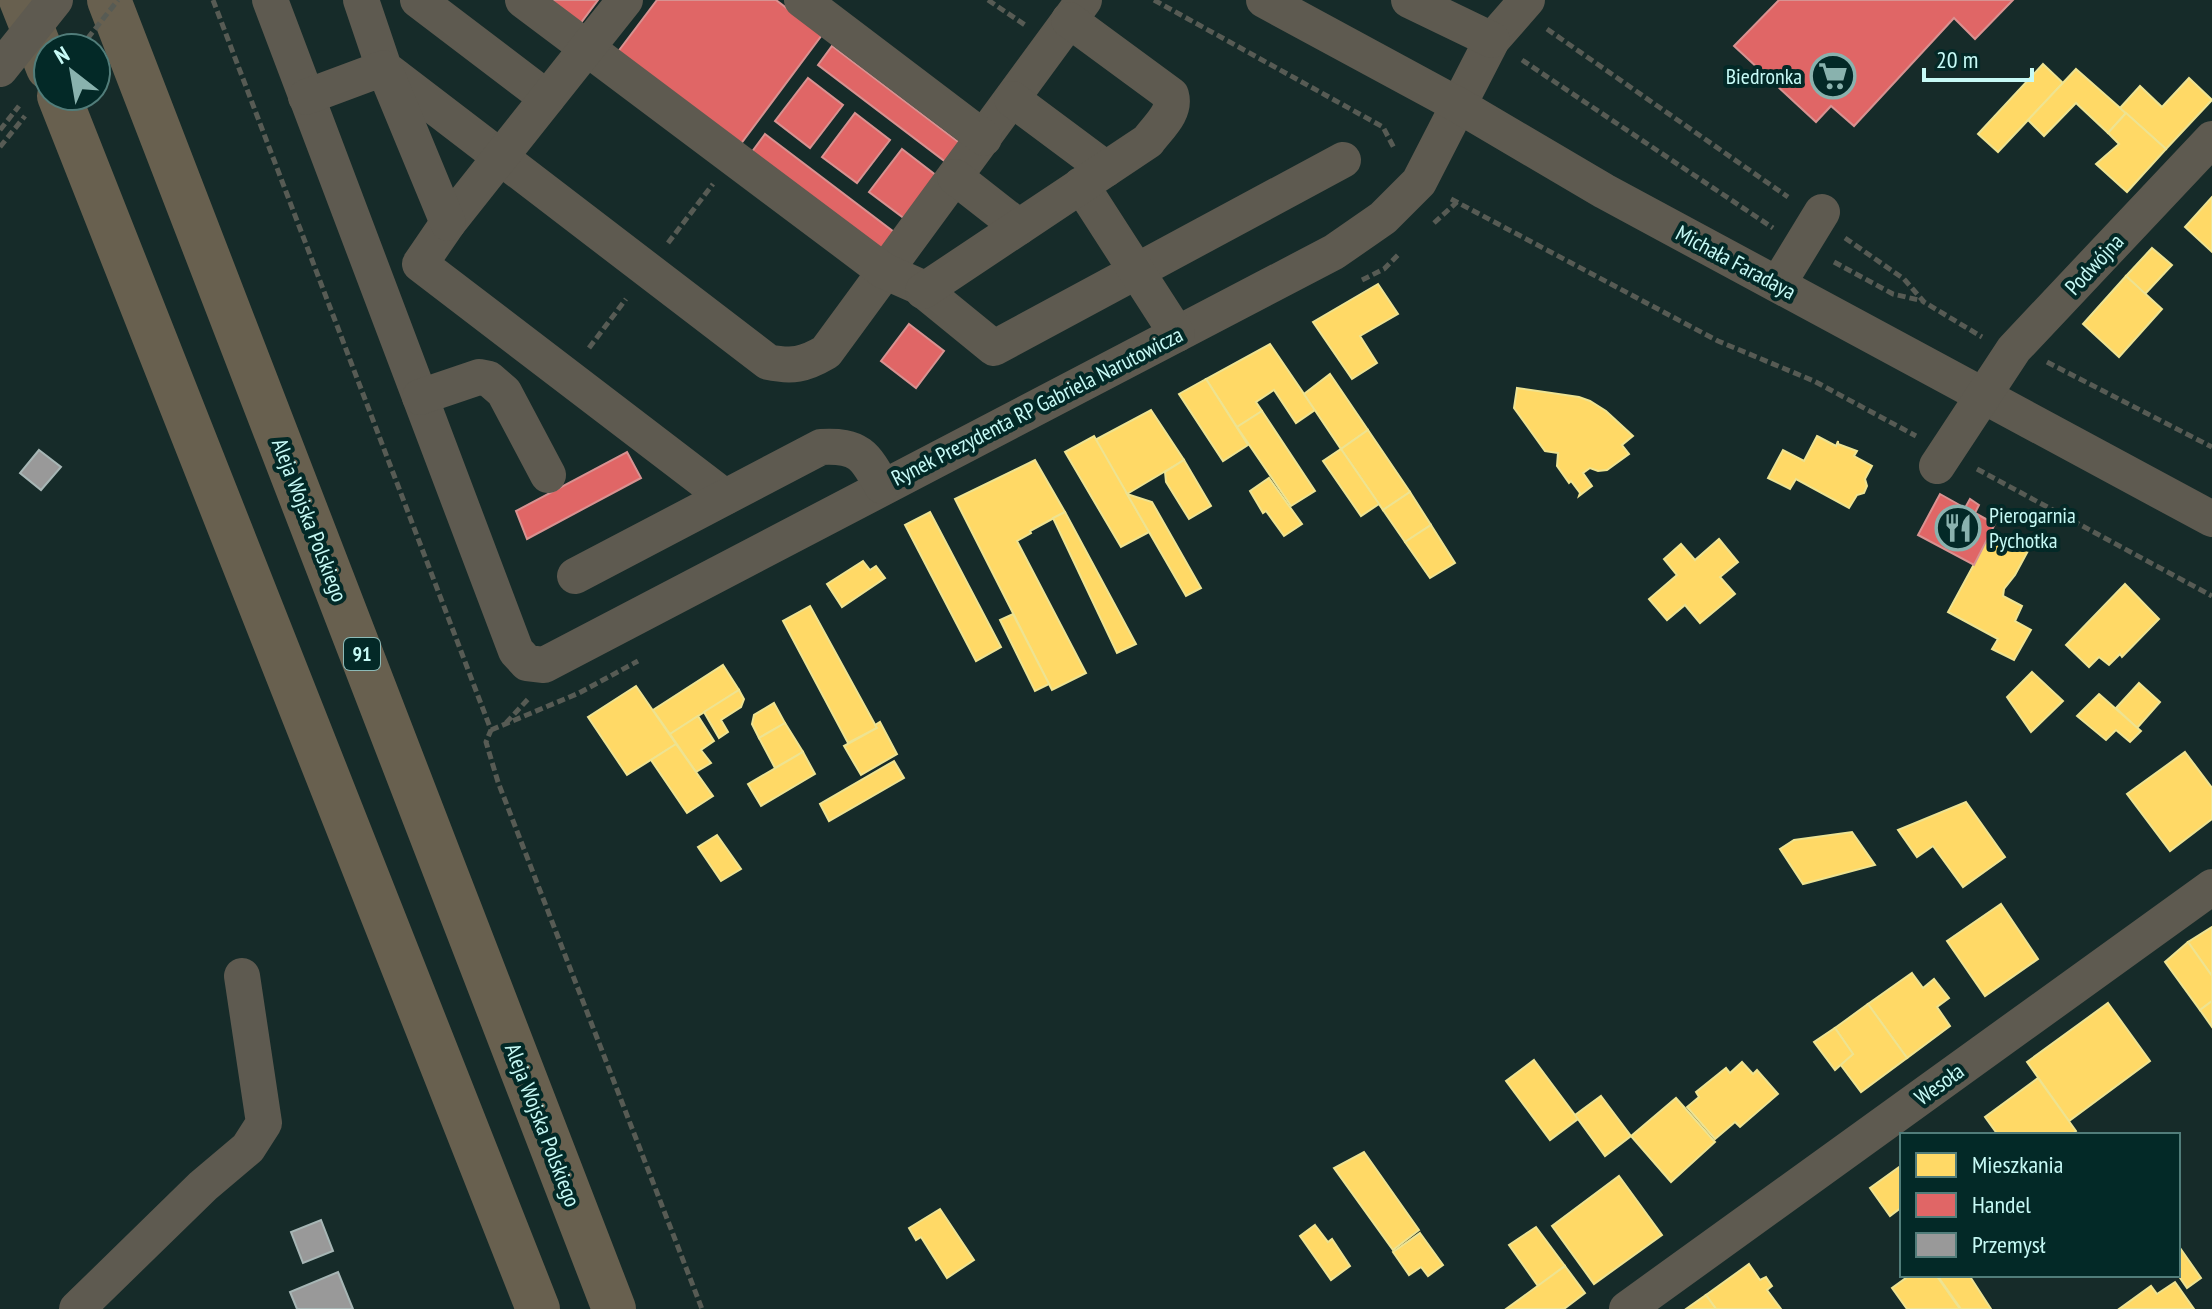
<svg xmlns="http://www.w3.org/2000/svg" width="2212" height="1309" viewBox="0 0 2212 1309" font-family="'PT Sans Narrow',sans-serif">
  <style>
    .homes { fill: #ffd966; stroke: #eee391; stroke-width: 2 }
    .shops { fill: #e06666; stroke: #d89291; stroke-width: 2 }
    .industry { fill: #999; stroke: #a7b6b5; stroke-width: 2 }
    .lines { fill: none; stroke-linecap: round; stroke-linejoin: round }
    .path { stroke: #575b54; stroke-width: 5; stroke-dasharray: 8 4; stroke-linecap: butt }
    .minor { stroke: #5e5a50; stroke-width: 36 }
    .major { stroke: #68604f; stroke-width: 44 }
    .path-bridge { stroke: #575b54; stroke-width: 5; stroke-dasharray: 8 4; stroke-linecap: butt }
    .minor-bridge { stroke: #5e5a50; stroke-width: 36 }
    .labels { text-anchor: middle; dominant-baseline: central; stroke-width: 8; stroke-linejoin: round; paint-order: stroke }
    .shield { fill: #032927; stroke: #8cbbb8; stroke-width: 2 }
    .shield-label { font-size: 20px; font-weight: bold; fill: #c7faf6 }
    .poi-label { font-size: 22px; fill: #c7faf6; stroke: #032927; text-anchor: end }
    .street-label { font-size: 22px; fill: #c7faf6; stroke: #032927 }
  </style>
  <rect width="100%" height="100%" fill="#162b29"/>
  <g class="homes">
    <path d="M2043,64l20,19 -65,69 -20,-18z"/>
    <path d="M2076,69l50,44 -18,20 -32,-30 -32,33 -16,-16z"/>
    <path d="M2189,78l23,22 -46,49 -46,-41 20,-22 22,21z"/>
    <path d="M2126,113l40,36 -39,43 -31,-28 23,-20 -11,-11z"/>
    <path d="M2212,197v55l-27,-25z"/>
    <path d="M2152,248l20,17 -27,29 -19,-18z"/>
    <path d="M2126,276l36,33 -43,48 -36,-33z"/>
    <path d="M1378,284l20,30 -38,22 17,27 -25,16 -39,-57z"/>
    <path d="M1270,344l45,66 -19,13 -22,-33 -18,12 6,9 -25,16 -31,-48z"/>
    <path d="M1330,374l38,56 -27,19 -37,-55z"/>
    <path d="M1206,379l42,66 -25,16 -44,-67z"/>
    <path d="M1517,388l62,9 11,4 16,10 27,25 -11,9 7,9 -22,16 -9,1 -8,-3 -7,5 9,13 -13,10 1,-3 -9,-12 -2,2 -12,-17 1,-13 -13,-2 -31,-43z"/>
    <path d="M1151,410l33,50 -57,34 -32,-54z"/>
    <path d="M1262,411l53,80 -24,15 -54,-79z"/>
    <path d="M1368,430l42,62 -27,18 -42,-61z"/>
    <path d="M1094,436l55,96 -28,15 -56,-95z"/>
    <path d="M1817,436l19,10 2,-5v3l19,7 -3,5 18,10 -7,13 2,7 -3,7 -7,2 -8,13 -53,-29 -6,10 -22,-11 15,-28 21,11z"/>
    <path d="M1341,449l38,55 -18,12 -38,-55z"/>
    <path d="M1035,460l30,52 -35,19 1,2 -14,8 69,132 -34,17 -97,-191z"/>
    <path d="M1184,460l27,46 -22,13 -23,-37 -1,-10z"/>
    <path d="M1269,478l33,46 -18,12 -18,-25 -3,2 -13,-22z"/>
    <path d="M1410,492l21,33 -26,17 -22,-32z"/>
    <path d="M1127,494l25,8 49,86 -15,8z"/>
    <path d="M930,512l71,135 -25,14 -71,-136z"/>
    <path d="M1065,512l71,132 -19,9 -64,-135z"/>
    <path d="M1431,525l24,38 -25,15 -25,-36z"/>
    <path d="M1992,531l36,20 -13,24 -11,14 -1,7 19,10 -7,15 16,9 -17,30 -22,-11 6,-10 -50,-27z"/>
    <path d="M1719,539l19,23 -18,15 15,17 -35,29 -15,-18 -18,15 -18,-21 28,-24 -13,-16 17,-15 14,16z"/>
    <path d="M863,561l7,9 6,-4 9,12 -43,29 -15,-23z"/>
    <path d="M2125,584l34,35 -37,38 -2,-3 -11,11 -10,-8 -10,10 -23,-22z"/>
    <path d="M810,606l67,122 -29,15 -65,-122z"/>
    <path d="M1013,614l36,70 -14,7 -35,-71z"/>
    <path d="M723,665l16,25 -69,44 -17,-24z"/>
    <path d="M2032,672l31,29 -32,31 -24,-35z"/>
    <path d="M2139,683l21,19 -23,26 -21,-20z"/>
    <path d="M636,686l40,58 -49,31 -39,-58z"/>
    <path d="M739,690l5,9 -3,8 -20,13 7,12 -9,6 -15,-26z"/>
    <path d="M2099,694l42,37 -11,11 -14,-12 -10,10 -29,-24z"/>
    <path d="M774,703l11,20 -26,15 -7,-14 2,-9z"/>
    <path d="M698,716l16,25 -13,9 10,13 -15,9 -26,-38z"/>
    <path d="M880,722l17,32 -36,21 -17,-29 33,-18 -2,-3z"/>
    <path d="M785,723l18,29 -28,16 -16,-30z"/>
    <path d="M676,744l37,52 -26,17 -36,-53z"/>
    <path d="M803,752l12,22 -54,32 -13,-22z"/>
    <path d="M2185,752l27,36v31l-42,32 -43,-57z"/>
    <path d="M894,761l10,17 -75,43 -9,-17z"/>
    <path d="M1966,802l39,55 -42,30 -30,-41 -16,11 -19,-27z"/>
    <path d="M1852,832l23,33 -72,19 -23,-35 14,-9z"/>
    <path d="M717,835l24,34 -20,12 -23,-34z"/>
    <path d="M2001,904l37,55 -53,37 -38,-55z"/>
    <path d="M2212,927v49l-24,-34z"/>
    <path d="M2188,942l24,34v25l-12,9 -35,-48z"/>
    <path d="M1912,973l11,15 11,-9 15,19 -12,9 13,19 -43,32 -39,-54z"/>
    <path d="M2212,1001v26l-12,-17z"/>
    <path d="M2108,1003l42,58 -81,60 -42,-59z"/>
    <path d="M1868,1004l39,54 -46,34 -21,-28 13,-10 -18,-26z"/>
    <path d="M1835,1028l18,26 -18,16 -21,-28z"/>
    <path d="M1534,1060l44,59 -28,21 -44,-59z"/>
    <path d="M1742,1062l11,12 4,-4 21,24 -38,33 -5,-5 -20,17 -28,-32 12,-10 -3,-5 30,-24 4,5z"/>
    <path d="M2038,1078l38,53 -5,4h-73l-13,-18z"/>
    <path d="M1601,1096l30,40 -26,20 -30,-41z"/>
    <path d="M1676,1098l39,44 -44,40 -40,-46z"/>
    <path d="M1364,1152l55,78 -26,20 -59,-82z"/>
    <path d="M1902,1165v42l-12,9 -20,-28z"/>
    <path d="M1619,1176l43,59 -68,49 -42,-58z"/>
    <path d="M940,1209l34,51 -27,18 -26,-41 -5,3 -7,-12z"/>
    <path d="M1315,1225l13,17 4,-3 18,27 -19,14 -31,-44z"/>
    <path d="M1536,1227l29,39 -27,20 -29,-41z"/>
    <path d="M1420,1233l23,32 -15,11 -7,-9 -12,8 -16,-23z"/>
    <path d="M2178,1245l23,33 -14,10 -9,-13z"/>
    <path d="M1749,1264l11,16 6,-3 6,9 -5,4 14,19h-65l-10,-14z"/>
    <path d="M1565,1266l20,27 -21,16h-58z"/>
    <path d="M1910,1275h26l24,34h-53l-15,-21z"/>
    <path d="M1937,1275h32l22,34h-30z"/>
    <path d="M2175,1282l19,27h-75l32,-23 6,8z"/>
    <path d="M1706,1295l10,14h-30z"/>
  </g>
  <g class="shops">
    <path d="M541,0h57l-21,28z"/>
    <path d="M657,0h119l46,35 -82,110 -123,-92z"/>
    <path d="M1779,0h234l-38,39 -21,-21 -100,108 -23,-20 -15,16 -82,-76z"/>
    <path d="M832,46l129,98 -14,19 -129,-98z"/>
    <path d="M808,78l35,27 -33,43 -35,-27z"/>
    <path d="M855,113l35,27 -33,43 -35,-26z"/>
    <path d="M765,134l129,98 -14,19 -129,-98z"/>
    <path d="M902,149l35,27 -32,43 -36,-27z"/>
    <path d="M909,324l35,27 -28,37 -35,-27z"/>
    <path d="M627,452l14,26 -114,61 -11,-28z"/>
    <path d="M1940,494l25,14 5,-9 9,6 -4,8 20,11 -21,41 -56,-30z"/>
  </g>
  <g class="industry">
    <path d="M39,450l22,17 -20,23 -21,-17z"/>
    <path d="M321,1220l12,31 -30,12 -12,-31z"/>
    <path d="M338,1272l15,37h-56l-7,-17z"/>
  </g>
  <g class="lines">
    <g class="path">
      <path d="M213,0l278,730 -5,12 12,40 204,527"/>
      <path d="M988,0l37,25"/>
      <path d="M1154,0l229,127 11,21"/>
      <path d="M1547,29l241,168"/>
      <path d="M1522,60l251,168"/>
      <path d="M0,130l19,-24"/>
      <path d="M0,147l25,-31"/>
      <path d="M1451,199l267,142 96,40 102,55"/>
      <path d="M1434,223l23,-21"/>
      <path d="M1845,238l59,41 20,23 58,35"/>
      <path d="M668,243l45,-59"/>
      <path d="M1834,262l59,32 30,7"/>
      <path d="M1362,280l22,-11 15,-15"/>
      <path d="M589,348l37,-49"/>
      <path d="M2047,362l165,85"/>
      <path d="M1977,469l235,127"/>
      <path d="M506,723l23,-25"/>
      <path d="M491,730l88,-37 59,-32"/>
    </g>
    <g class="minor">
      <path d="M270,0l246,651 11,12 17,2 790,-413 49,-34 36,-36 73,-142 35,-40"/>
      <path d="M361,0l23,68 384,294c24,5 36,3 58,-10l258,-352"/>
      <path d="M418,0l129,98"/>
      <path d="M523,0l361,271 34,15 76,62 349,-188"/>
      <path d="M625,0l-177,223 -28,41 305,233"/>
      <path d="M802,0l182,138"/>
      <path d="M1264,0l194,105 146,86 608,328"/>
      <path d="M1409,0l83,40"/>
      <path d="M306,97l78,-29 64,155"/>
      <path d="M1012,99l94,70"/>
      <path d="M955,177l64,50"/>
      <path d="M1081,185l96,149"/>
      <path d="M1778,284l44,-72"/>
      <path d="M923,291l225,-150c10,-14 28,-28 23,-46l-102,-75"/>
      <path d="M420,397l59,-20 10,2 15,13 44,83"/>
      <path d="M1937,466l77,-117 198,-210"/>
      <path d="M575,576l246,-129c38,-2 44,8 61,39"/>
      <path d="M77,1309l126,-123 45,-38 16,-25 -22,-147"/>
      <path d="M1627,1309l585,-422"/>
    </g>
    <g class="major">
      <path d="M21,0l27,68"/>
      <path d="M109,0l505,1309"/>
      <path d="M59,96l479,1213"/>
    </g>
    <path class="path-bridge" d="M80,48l38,-48"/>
    <path class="minor-bridge" d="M0,69l55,-69"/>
  </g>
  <defs>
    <g id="supermarket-ring" transform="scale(2.3)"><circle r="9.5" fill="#032927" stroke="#89b2ae" stroke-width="1.5"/><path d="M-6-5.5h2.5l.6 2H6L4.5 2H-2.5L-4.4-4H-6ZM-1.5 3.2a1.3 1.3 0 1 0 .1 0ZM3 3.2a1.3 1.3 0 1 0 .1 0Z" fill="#89b2ae"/></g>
    <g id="restaurant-ring" transform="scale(2.3)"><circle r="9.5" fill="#032927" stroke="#89b2ae" stroke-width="1.5"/><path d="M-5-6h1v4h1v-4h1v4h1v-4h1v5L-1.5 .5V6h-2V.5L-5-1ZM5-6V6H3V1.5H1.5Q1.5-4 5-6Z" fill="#89b2ae"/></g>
  </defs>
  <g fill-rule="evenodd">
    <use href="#supermarket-ring" x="1833" y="76"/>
    <use href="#restaurant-ring" x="1958" y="528"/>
  </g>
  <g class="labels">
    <rect class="shield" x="344" y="638" width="36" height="32" rx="6"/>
    <g class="shield-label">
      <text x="362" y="654">91</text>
    </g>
    <g class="poi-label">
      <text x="1802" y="76">Biedronka</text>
      <text x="1989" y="515" text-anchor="start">Pierogarnia<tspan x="1989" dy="25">Pychotka</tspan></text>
    </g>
    <g class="street-label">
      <text transform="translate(1736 262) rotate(28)">Michała Faradaya</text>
      <text transform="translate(2094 264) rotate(-47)">Podwójna</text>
      <text transform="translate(1037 406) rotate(-27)">Rynek Prezydenta RP Gabriela Narutowicza</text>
      <text transform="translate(310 520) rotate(69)">Aleja Wojska Polskiego</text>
      <text transform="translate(1939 1084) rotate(-36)">Wesoła</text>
      <text transform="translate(543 1125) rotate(69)">Aleja Wojska Polskiego</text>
    </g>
  </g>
  <rect x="1900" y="1133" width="280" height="144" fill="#032927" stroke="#517d7a" stroke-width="2"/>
  <rect x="1916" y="1153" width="40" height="24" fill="#ffd966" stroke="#517d7a" stroke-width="2"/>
  <text x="1972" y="1173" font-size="24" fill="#c7faf6">Mieszkania</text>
  <rect x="1916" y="1193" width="40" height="24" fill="#e06666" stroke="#517d7a" stroke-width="2"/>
  <text x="1972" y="1213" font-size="24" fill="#c7faf6">Handel</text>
  <rect x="1916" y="1233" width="40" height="24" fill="#999999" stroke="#517d7a" stroke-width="2"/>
  <text x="1972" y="1253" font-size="24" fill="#c7faf6">Przemysł</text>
  <g transform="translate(72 72) rotate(329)"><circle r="38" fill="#032927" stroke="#517d7a" stroke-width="2"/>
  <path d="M0-6L14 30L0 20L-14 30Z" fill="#89b2ae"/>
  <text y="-12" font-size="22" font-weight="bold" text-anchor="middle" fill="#c7faf6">N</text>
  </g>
  <path d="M1924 68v12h108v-12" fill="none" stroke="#c7faf6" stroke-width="4"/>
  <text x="1936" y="68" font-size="24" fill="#c7faf6" stroke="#032927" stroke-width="6" paint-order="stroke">20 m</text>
</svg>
